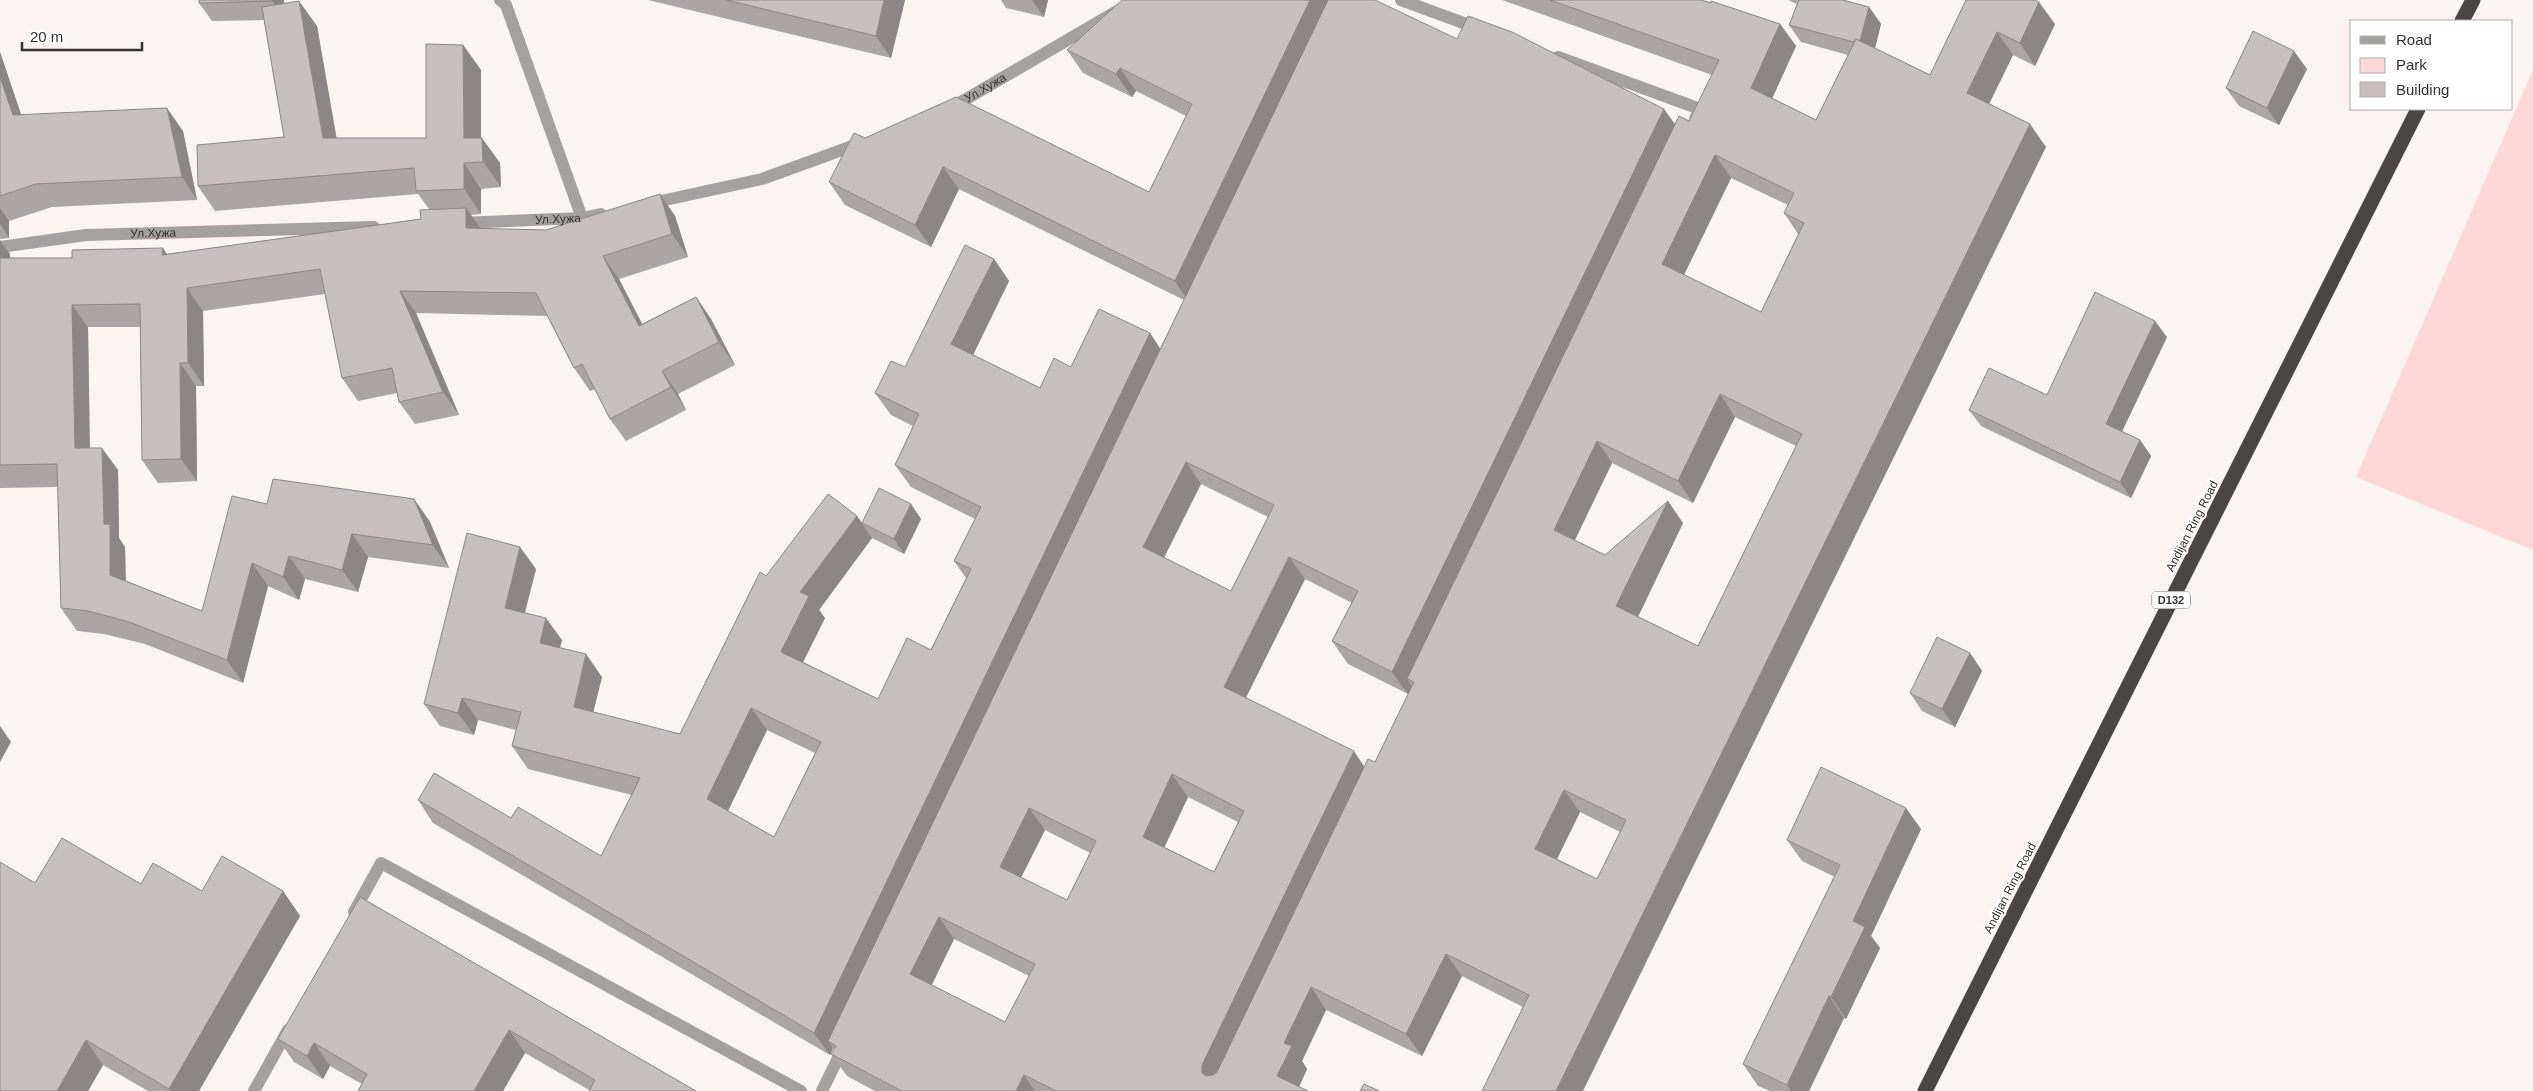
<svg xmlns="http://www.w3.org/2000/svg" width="2533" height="1091" viewBox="0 0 2533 1091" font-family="Helvetica,sans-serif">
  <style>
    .green { fill: #fed8d9 }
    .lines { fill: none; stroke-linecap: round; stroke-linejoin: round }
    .street { stroke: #a5a1a1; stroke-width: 12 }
    .highway { stroke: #4c4545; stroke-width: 15 }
    .wall { fill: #aca5a5; fill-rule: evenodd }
    .shaded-wall { fill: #8c8686 }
    .building { fill: #c8c0c0; stroke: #8c8686; fill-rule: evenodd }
    .labels { text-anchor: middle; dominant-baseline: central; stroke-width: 4; stroke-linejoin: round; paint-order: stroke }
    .shield { fill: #fff; stroke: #726f6f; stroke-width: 1 }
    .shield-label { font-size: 11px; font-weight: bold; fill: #353131 }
    .street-label { font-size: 12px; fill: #353131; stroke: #fff }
  </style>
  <rect width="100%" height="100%" fill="#fcf3f3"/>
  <path class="green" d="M2533,70v480l-177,-73z"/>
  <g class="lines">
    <g class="street">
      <path d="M500,0l6,5 76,213"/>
      <path d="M1401,0l79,29"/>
      <path d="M1558,57l142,52 -5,10"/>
      <path id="s1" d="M949,109l175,-102 5,-7"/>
      <path d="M647,204l115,-25 99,-36"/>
      <path id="s2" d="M459,223l123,-5 19,-4"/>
      <path id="s3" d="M0,247l86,-12 288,-8"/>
      <path d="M354,912l27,-49 420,228"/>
      <path d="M254,1091l34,-61"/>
      <path d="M822,1091l22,-45"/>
    </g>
    <g class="highway">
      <path d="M2462,21l11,-21"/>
      <path d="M1925,1091l493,-982"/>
    </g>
  </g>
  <g class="wall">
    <path d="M284,0v3l33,23 19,112h90l37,-93 18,25v68l19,25 1,24 -20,2v25l-11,1 10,14 66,1 114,-36 15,22 13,41 -69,22 23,45 54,-27 15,22 24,46 -57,29 8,16 -60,31 -16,-22 -15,-30 -5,2 -16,-23 -27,-52 -131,-3 43,102 -44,9 -16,-22 -2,-9 -39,8 -16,-23 -17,-84 -122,17 1,75h-8l1,95 -39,2 -16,-23 -2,-133h-52l2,121 28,22 1,68 6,9 1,34 76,30 65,-107 147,-5 16,23 19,46 -81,-11 -10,35 -53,-13 -6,21 -31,-14 -25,97 -98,-39 -41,-10 -27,-3 -16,-23 -3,-121 -58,1v-248l10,14v4h62l95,-4 254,-35 8,-10 -11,-15 -203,17 -17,-25 86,-49 -20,-117 -52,1 -13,-18z"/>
    <path d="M648,0h257l-14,58z"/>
    <path d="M1001,0h47l-4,17 -38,-9z"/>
    <path d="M1502,0h199l79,24 16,22 -24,52 44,22 32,-65 -47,-13 -12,-17 8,-21 -9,-4h55l26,7 12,17 -6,24 55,27 36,-75 89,24 -20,42 -22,-11 -24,49 57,43 -523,860 -61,-31 -40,80 -96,-46 -24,51 5,8 -8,18 9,4h-433l-28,-15 -16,-22 3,-5 -1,-1 -3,7 -397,-232 -15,-23 93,18 90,38 31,-61 -104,-26 -16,-23 4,-16 -38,-10 -4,15 -34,-9 -16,-22 112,-135 -11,44 37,27 -2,8 42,29 -9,35 87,22 86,-158 91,-60 5,7 49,-19 10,15 -17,35 -32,-16 -53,72 6,8 -22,44 75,37 53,-49 35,-72 -12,-17 21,-42 -64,-32 -16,-22 18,-39 -22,-11 -16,-22 30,-26 89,-108 15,22 -36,74 67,33 31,-21 79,-34 10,16 24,-49 -225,-111 -28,58 -86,-42 -16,-23 36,-44 284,54 37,-76 -50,-25 -4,6 -49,-24 -16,-23 390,-11 218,85 14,-3 23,-46zM1731,178l57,27 -4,8 14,21 -37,78 -77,-37zM1735,417l61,29 -98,200 -60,-29 45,-94 -78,32 -30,-15 37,-77 81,40zM1201,484l67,33 -37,74 -67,-33zM1305,579l47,24 -20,38 16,23 60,30 -33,68 -11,5 -118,-69zM767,730l48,23 -41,84 -46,-26zM1188,797l50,25 -24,50 -50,-25zM1580,812l40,20 -23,47 -40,-20zM1045,830l45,23 -23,47 -46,-22zM954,939l75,37 -24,46 -74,-37z"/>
    <path d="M0,52l21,63 162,16 14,69 -145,7 -43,14v17l-9,1z"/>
    <path d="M2307,69l-28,56 -40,-19 -13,-18z"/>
    <path d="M2167,337l-45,94 18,9 11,16 -20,42 -150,-72 -12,-16 78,-15z"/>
    <path d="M1970,653l12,18 -27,56 -33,-16 -12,-18z"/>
    <path d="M1921,829l-50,107 9,12 -34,71 -2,-1 -35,73h-39l-12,-5 -15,-22 92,-187 -33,-16 -15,-21z"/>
    <path d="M35,883l106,1 61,7h81l17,25 -101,175h-51l-45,-26 -15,26z"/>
    <path d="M360,897l336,194 -107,-1 -64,-37 -22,38h-145l4,-7 -32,-18 -7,13 -29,-17 -16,-23z"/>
  </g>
  <g class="shaded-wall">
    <path d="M272,0h12l1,19 -13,-18z"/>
    <path d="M884,0h21l-14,58 -15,-22z"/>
    <path d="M1032,0h16l-4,17z"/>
    <path d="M1310,0h26l-146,304 -15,-23z"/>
    <path d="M299,1l18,25 24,137 -18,-25z"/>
    <path d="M2039,2l16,22 -20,42 -15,-23z"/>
    <path d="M1869,7l12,17 -9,37 -13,-18z"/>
    <path d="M1780,24l16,22 -29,64 -16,-22z"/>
    <path d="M1997,32l16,23 -30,61 -16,-23z"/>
    <path d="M463,45l18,25v92l-17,-24z"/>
    <path d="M2294,51l13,18 -28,56 -12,-17z"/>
    <path d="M0,52l29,86 -16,-23 -13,-38z"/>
    <path d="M1120,68l16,23 -4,6 -16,-23z"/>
    <path d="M167,108l16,23 14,69 -15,-23z"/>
    <path d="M1664,109l16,22 -273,548 5,7 -4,8 -16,-22z"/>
    <path d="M2030,124l16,23 -463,944h-27z"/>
    <path d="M482,138l18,25 1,24 -18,-25z"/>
    <path d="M1715,155l16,23 -53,109 -16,-23z"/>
    <path d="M464,163l17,26v25l-17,-25z"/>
    <path d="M943,167l16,22 -28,58 -16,-22z"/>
    <path d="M660,194l15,22 13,41 -16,-23z"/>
    <path d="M0,208l9,13v17l-9,-14z"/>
    <path d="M466,208l16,22 -16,-2z"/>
    <path d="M0,240l10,14v27l-10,-14z"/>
    <path d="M163,248l15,23 -16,-16z"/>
    <path d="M603,256l16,23 36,70 -16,-23z"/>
    <path d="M994,259l15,22 -42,86 -16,-23z"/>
    <path d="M187,288l16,23 1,75 -16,-23z"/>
    <path d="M400,291l16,22 43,102 -16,-23z"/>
    <path d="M696,297l15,22 24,46 -16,-23z"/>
    <path d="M72,305l16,22 2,144 -15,-23z"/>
    <path d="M2155,321l12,16 -49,103 -12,-16z"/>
    <path d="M1150,333l15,23 -337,685 5,7 -3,7 -16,-22z"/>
    <path d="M180,363l16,23 1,95 -16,-22z"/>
    <path d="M662,371l16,23 8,16 -15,-23z"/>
    <path d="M1720,394l15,23 -42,86 -15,-22z"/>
    <path d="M2140,440l11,16 -20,42 -11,-16z"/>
    <path d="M1597,441l15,22 -43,89 -15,-22z"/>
    <path d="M102,448l16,22 1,68 6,9 1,51 -16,-23 -6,-51z"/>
    <path d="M1186,462l15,22 -43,85 -15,-22z"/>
    <path d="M414,499l16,23 19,46 -16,-23z"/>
    <path d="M1668,501l15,22 -51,106 -16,-23z"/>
    <path d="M911,504l10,15 -17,35 -10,-15z"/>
    <path d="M857,516l15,22 -53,72 6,8 -28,56 -16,-22 19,-60z"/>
    <path d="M352,534l16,23 -10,35 -16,-22z"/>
    <path d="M520,547l16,22 -16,61 -15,-22z"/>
    <path d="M289,556l16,23 -6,21 -16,-23z"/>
    <path d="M1289,557l16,22 -65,130 -16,-22z"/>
    <path d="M252,563l16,23 -25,97 -16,-23z"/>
    <path d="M546,618l16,22 -7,25 -15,-22z"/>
    <path d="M1970,653l12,18 -27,56 -13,-18z"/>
    <path d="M586,654l16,23 -13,52 -15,-22z"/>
    <path d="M462,698l16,22 -4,15 -16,-22z"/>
    <path d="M751,708l16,22 -44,91 -16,-22z"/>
    <path d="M0,726l11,16 -11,20z"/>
    <path d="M1354,751l15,23 -151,317 -16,-18v-8z"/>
    <path d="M1172,774l16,23 -29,62 -16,-22z"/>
    <path d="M1564,790l16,22 -29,59 -16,-22z"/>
    <path d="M1029,808l16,22 -30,59 -15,-22z"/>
    <path d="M1906,808l15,21 -50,107 9,12 -34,71 -15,-22 22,-76z"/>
    <path d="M283,891l17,25 -101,175h-28l-2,-2z"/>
    <path d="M939,917l15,22 -28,58 -16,-23z"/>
    <path d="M1446,954l16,22 -40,80 -16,-22z"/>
    <path d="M1311,987l15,23 -24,51 5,8 -10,22 -20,-15 7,-33z"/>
    <path d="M1829,996l15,22 -35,73h-18l-4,-6z"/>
    <path d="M509,1030l16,23 -22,38h-29z"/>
    <path d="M86,1040l17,25 -15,26h-31z"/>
    <path d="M314,1043l16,23 -7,13 -16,-23z"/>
    <path d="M1024,1075l11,16h-19z"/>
  </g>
  <g class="building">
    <path d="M199,0h73v1l-73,2z"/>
    <path d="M726,0h158l-8,36z"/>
    <path d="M1122,0h188l-135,281 -232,-114 -28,58 -86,-43 25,-49 11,5 91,-41 193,95 43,-88 -72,-36 -4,6 -49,-24z"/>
    <path d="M1328,0h47l82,39 11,-23 44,16 152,77 -272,563 -60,-31 26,-50 -69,-34 -65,130 130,64 -152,314v8l4,3 7,-1 4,-3 151,-313 7,3 39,-80 -7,-3 272,-563 10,5 30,-61 -169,-60h151l10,3v-2l69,23 -29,64 65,32 40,-81 74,36 36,-75h69l4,2 -19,41 -23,-11 -30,61 63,31 -474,967h-74l47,-96 -83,-41 -40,80 -95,-47 -27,56 8,3 -15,30 31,15h-252l-32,-16 -8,16h-114l-71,-37 5,-8 -8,-5zM1715,155l79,38 -10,20 20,10 -43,89 -99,-48zM1720,394l82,40 -104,212 -82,-40 52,-105 -63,54 -51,-25 43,-89 81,40zM1186,462l88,43 -43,86 -88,-44zM1172,774l72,37 -30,61 -71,-35zM1564,790l62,30 -29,59 -62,-30zM1029,808l67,33 -29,59 -67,-33zM939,917l96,47 -30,58 -95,-48z"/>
    <path d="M1799,0h44l26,7 -9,34 -4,-2 -2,3 -65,-17z"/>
    <path d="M299,1l24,137h103v-94l37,1 1,93h18l1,24 -19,1v26l-48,2 -2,-23 -216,18 -1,-41 87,-8 -22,-130z"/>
    <path d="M2253,31l41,20 -27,57 -41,-20z"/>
    <path d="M0,77l13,38 154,-7 15,69 -146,7 -36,12z"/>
    <path d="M660,194l12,40 -69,22 36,70 57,-29 23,45 -57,29 9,16 -61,32 -28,-55 -8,4 -38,-75 -136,-2 43,101 -44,10 -7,-34 -50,10 -22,-109 -133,19 1,75h-8l1,96 -39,1 -2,-156 -68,1 3,143h27l2,76h6v51l92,36 30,-115 35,8 6,-25 141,20 19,46 -81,-11 -10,36 -53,-14 -6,21 -31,-14 -25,97 -98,-38 -41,-11 -27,-3 -4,-144 -57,1v-207h72v-8l91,-2 -1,7 259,-36 -1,-9 46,-2v20l80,2z"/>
    <path d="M965,245l29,14 -43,85 89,44 14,-30 17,9 28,-58 51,24 -336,700 -396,-233 16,-27 77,45 7,-11 83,49 39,-78 -128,-32 9,-34 -59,-14 -4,15 -34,-9 43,-171 53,14 -15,61 41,10 -6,25 46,11 -12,53 106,27 80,-162 6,4 62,-82 29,22 -57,76 9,4 -28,56 97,47 29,-61 24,12 40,-81 -17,-8 27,-54 -86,-42 24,-51 -44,-21 16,-32 14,6zM751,708l70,34 -47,95 -67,-38z"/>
    <path d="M2095,292l60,29 -49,103 34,16 -20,42 -151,-72 20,-42 58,27z"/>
    <path d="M879,488l32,16 -17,35 -32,-16z"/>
    <path d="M1937,637l33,16 -28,56 -32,-16z"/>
    <path d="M1821,767l85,41 -53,113 12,6 -34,70 -2,-1 -42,89 -44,-21 97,-199 -53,-25z"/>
    <path d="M62,838l79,46 12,-21 49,28 20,-35 61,35 -114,198 -83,-49 -29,51h-57v-229l35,21z"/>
    <path d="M360,897l336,194h-107l6,-11 -86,-50 -35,61h-116l9,-17 -53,-31 -7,13 -29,-17z"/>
    <path d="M1364,1084l15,7h-19z"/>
  </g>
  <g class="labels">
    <rect class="shield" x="2152" y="591.5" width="38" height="17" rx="4"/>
    <g class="shield-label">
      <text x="2171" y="600">D132</text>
    </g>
    <g class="street-label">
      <text stroke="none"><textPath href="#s1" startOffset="42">Ул.Хужа</textPath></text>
      <text stroke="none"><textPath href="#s2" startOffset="99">Ул.Хужа</textPath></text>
      <text stroke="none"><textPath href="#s3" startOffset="154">Ул.Хужа</textPath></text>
      <text transform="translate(2192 526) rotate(-63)">Andijan Ring Road</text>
      <text transform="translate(2010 888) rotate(-63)">Andijan Ring Road</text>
    </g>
  </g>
  <rect x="2350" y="20" width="162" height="90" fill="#ffffff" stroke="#aeadad"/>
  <rect x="2360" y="36" width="25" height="8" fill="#a5a1a1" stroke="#aeadad"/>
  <text x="2396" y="45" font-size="15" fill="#353131">Road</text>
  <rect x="2360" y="58" width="25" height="15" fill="#fed8d9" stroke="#aeadad"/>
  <text x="2396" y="70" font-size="15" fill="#353131">Park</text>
  <rect x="2360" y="82" width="25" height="15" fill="#c8c0c0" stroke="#aeadad"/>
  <text x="2396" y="95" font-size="15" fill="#353131">Building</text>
  <path d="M22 42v8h120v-8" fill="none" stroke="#353131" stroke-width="2.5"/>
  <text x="30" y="42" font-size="15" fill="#353131" stroke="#ffffff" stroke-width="4" paint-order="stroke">20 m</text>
</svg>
